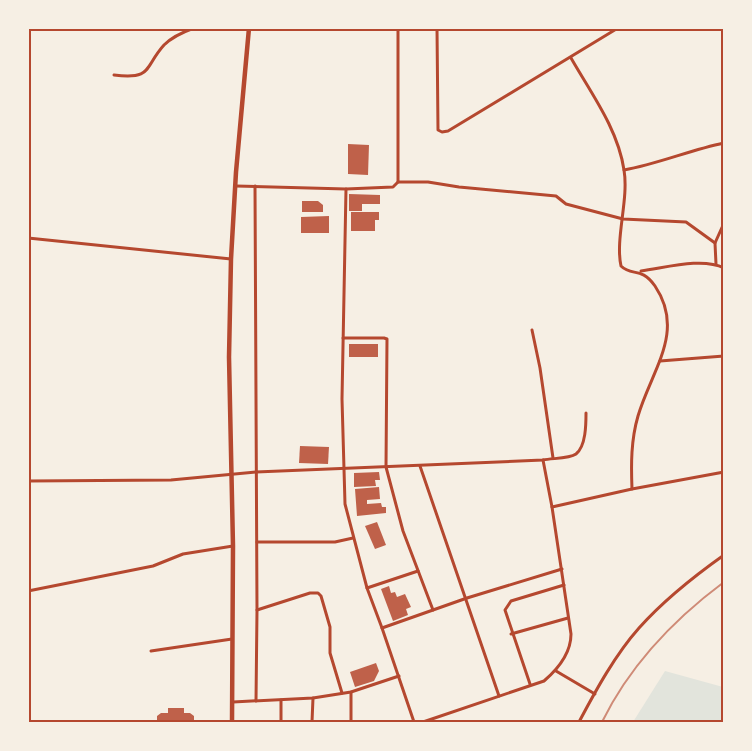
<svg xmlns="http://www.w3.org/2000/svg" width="752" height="751" viewBox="0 0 752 751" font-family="Lato,sans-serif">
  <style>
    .green { fill: #e2e4dc }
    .building { fill: #bf614a }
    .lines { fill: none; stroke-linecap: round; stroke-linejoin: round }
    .minor { stroke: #b5482f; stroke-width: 3 }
    .tertiary { stroke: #b5482f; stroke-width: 3 }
    .primary { stroke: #b5482f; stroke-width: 4.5 }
    .rail { stroke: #cf8b77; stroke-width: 2 }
    .neatline { fill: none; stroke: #b5482f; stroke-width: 2 }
  </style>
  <rect width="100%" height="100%" fill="#f6efe4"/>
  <path class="green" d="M665,671l58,16v22l-2,13h-88z"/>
  <g class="building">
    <path d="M348,144l21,1 -1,30 -20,-1z"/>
    <path d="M349,194l31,1v9h-18v7h-13z"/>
    <path d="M302,201h16l5,4v7h-21z"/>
    <path d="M351,212h28v8h-4v11h-24z"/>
    <path d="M329,216v17h-28v-16z"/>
    <rect x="349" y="344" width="29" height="13"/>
    <path d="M300,446l29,1 -1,17 -29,-1z"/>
    <path d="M379,472l1,8h-5l1,6 -22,1v-14z"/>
    <path d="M379,487l1,12 -13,1v4l14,-1 1,4h4v6l-29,3 -2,-27z"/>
    <path d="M377,522l9,23 -11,4 -10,-23z"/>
    <path d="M389,586l2,7 4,-1 2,5 8,-3 6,13 -5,2 2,6 -15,6 -12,-32z"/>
    <path d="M376,663l3,8 -5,10 -19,6 -5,-15z"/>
    <path d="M168,708h16v5h6l4,3v6h-37v-6l4,-3h7z"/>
  </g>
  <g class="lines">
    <g class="minor">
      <path d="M398,28v154"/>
      <path d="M437,28l1,102 4,2 6,-1 170,-103"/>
      <path d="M571,58c20,35 47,71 53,112 5,29 -9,69 -3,96 11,11 20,0 34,20 31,46 -4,85 -17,130 -7,24 -7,48 -6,73"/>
      <path d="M114,75c39,5 30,-8 50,-30 8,-8 19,-13 30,-17"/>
      <path d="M624,170c34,-6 66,-20 100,-27"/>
      <path d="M255,186l2,424 -1,91"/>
      <path d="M346,189l47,-2 5,-5h30l31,5 97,9 10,8 57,15 63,3 29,21 1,21"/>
      <path d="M28,238l203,21"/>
      <path d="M715,243l9,-20"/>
      <path d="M641,271c24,-3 61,-14 83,-3"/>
      <path d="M532,330l8,38 13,90"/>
      <path d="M343,338h41l3,1 -1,128 17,64 30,79"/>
      <path d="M660,361l64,-5"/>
      <path d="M420,466l79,230"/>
      <path d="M28,481l143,-1 85,-8 287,-12c9,-2 26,-1 33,-6 10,-8 10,-30 10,-41"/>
      <path d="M552,507l80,-18 92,-17"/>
      <path d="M257,542h78l18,-4"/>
      <path d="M367,588l51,-17"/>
      <path d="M28,591l125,-25 30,-12 50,-8"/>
      <path d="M257,610l53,-17h8l3,3 9,31v26l12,40"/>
      <path d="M382,628l85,-30 95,-29"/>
      <path d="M511,634l57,-16"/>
      <path d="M151,651l81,-12"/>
      <path d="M556,671l39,23"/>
      <path d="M530,684l-25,-74 6,-9 53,-16"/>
      <path d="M351,692v30"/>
      <path d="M233,702l80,-4 38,-6 48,-16"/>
      <path d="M281,722v-22"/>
      <path d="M312,722l1,-24"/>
      <path d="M423,722l121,-41c14,-12 27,-28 27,-47l-19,-127 -9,-47"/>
      <path d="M579,722c17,-32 36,-67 60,-94 25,-28 54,-51 85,-73"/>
    </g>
    <path class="tertiary" d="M236,186l110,3 -4,210 3,105 22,84 15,40 32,94"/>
    <path class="primary" d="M232,722l1,-176 -4,-189 2,-98 5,-87 13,-144"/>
    <path class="rail" d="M602,722c28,-57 71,-102 122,-140"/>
  </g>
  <rect width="752" height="751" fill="none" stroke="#f6efe4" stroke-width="60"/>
  <rect x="30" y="30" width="692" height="691" class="neatline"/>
</svg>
